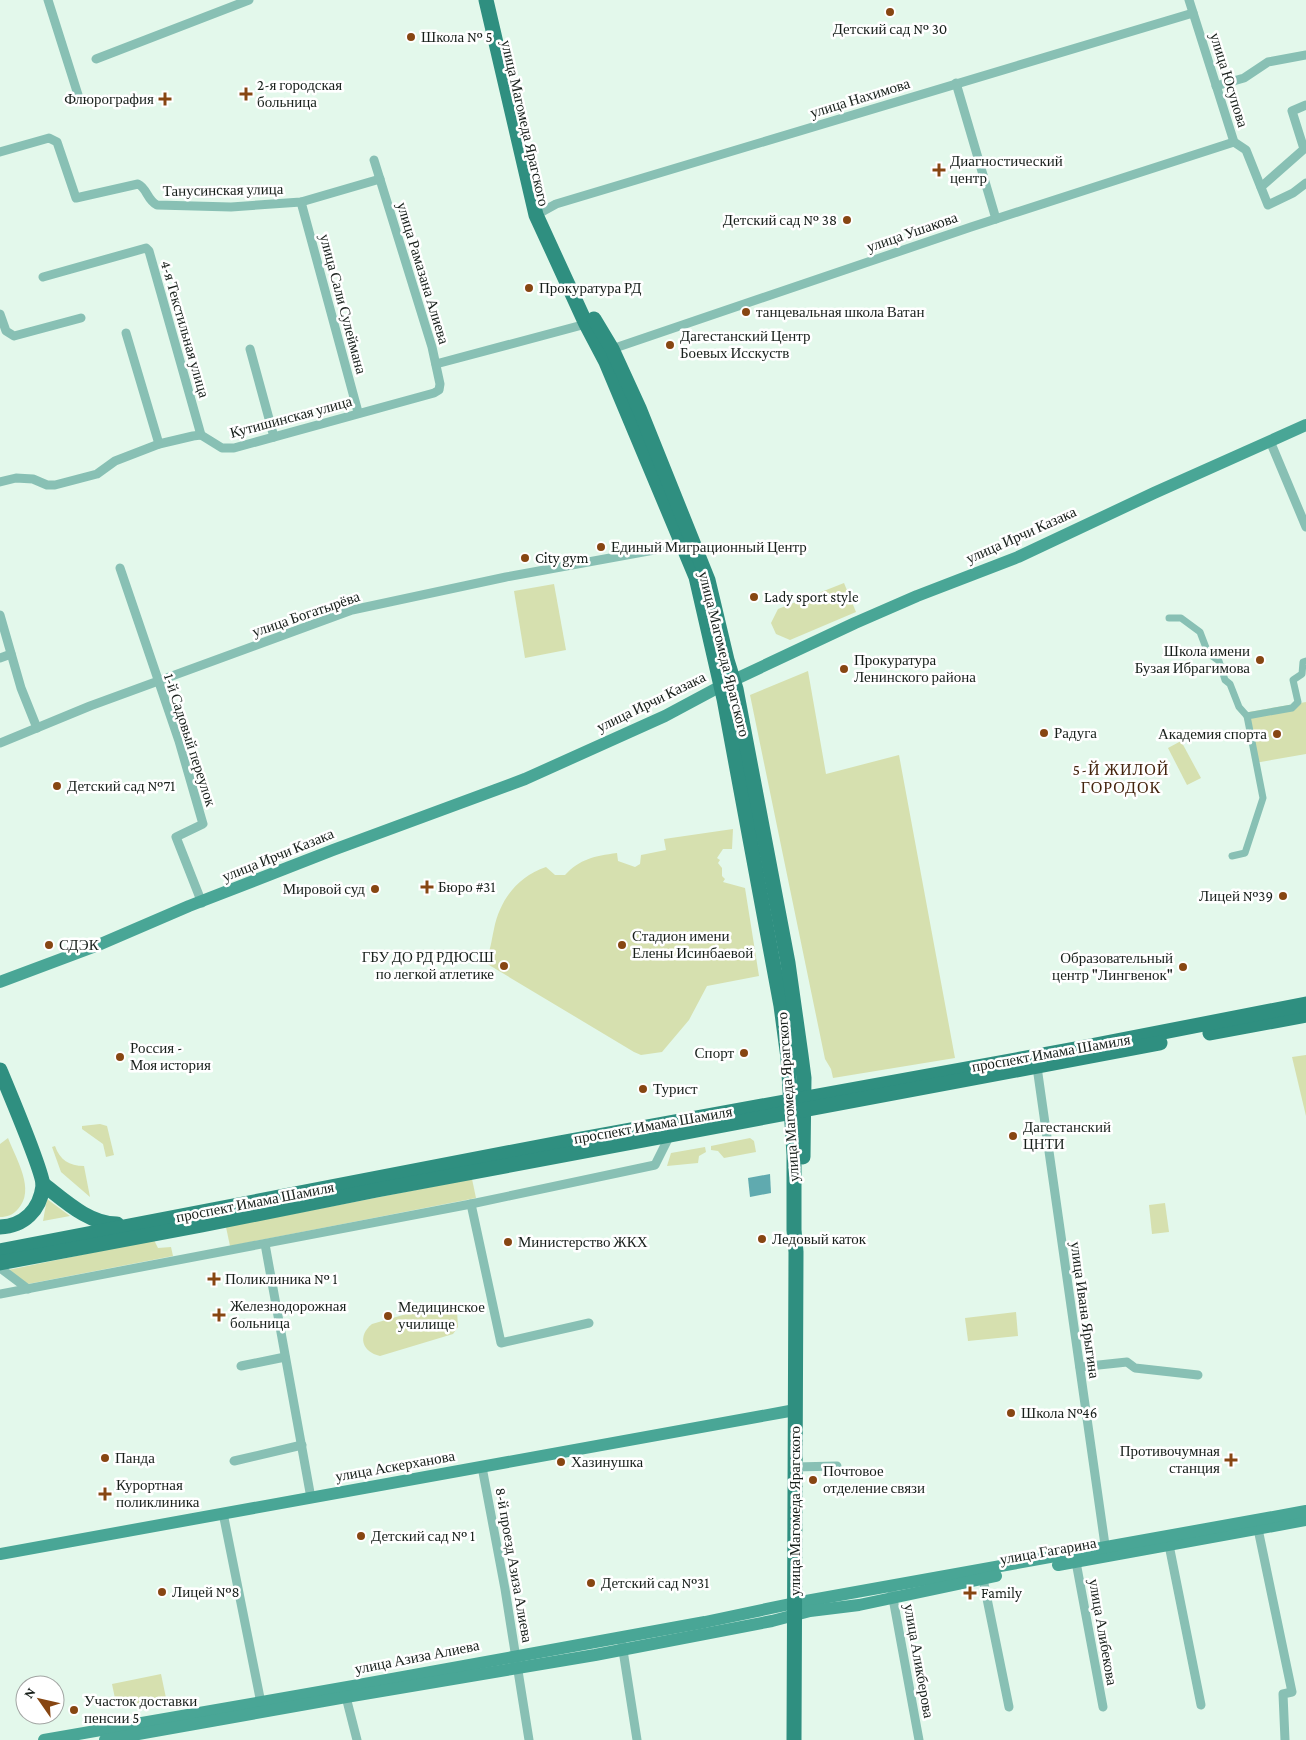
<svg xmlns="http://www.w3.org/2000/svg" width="1306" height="1740" font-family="'Crimson Pro',serif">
  <rect width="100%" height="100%" fill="#e3f8eb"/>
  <g fill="#d6e0af">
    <path d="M844 583 856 612 790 640 776 634 771 623 778 609Z"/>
    <path d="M554 584 566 650 525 658 514 591Z"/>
    <path d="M808 671 826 774 899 755 955 1058 833 1078 831 1069 825 1059 750 695Z"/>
    <path d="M1306 702V754L1255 763 1243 713Z"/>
    <path d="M1181 741 1201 778 1187 785 1168 748Z"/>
    <path d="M733 829 732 849H723L717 858 720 860 718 863 722 868V876L725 879 723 882 745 888 759 976 707 986 689 1020 662 1052 641 1055 634 1052 484 962C491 951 491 942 494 929 500 900 517 877 546 867L555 875H565C580 859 594 856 617 853L618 861 635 867 640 864 641 855 666 850 664 839Z"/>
    <path d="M1306 1055V1116L1292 1057Z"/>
    <path d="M100 1124 107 1126 114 1155 106 1157 103 1144 82 1129V1126Z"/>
    <path d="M8 1138C16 1159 36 1190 18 1209 13 1215 7 1217 0 1217V1144Z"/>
    <path d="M750 1138 754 1141 756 1152 724 1158 718 1151 711 1150V1146Z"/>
    <path d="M55 1146C60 1160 69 1166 84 1166L90 1197 61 1172 52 1147Z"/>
    <path d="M705 1147 706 1152 699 1156 698 1163 667 1166 671 1153Z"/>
    <path d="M472 1179 476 1198 230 1246 226 1227Z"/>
    <path d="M47 1199 70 1216 43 1221Z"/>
    <path d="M1165 1203 1169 1232 1152 1234 1149 1205Z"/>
    <path d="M154 1240 158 1248 171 1247 173 1256 28 1284 8 1270Z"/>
    <path d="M444 1303 451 1305 457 1311 458 1327 453 1334 380 1356C362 1352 357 1336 372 1324Z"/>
    <path d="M1016 1312 1018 1336 968 1341 965 1318Z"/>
    <path d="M161 1674 166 1698 117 1708 112 1684Z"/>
  </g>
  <path fill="#60aaaf" d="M770 1174 771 1193 750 1197 748 1178Z"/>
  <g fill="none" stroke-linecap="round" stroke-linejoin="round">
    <g stroke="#88c0b4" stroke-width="7">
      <path d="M1169 618H1181L1200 632 1208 653 1219 661 1225 680 1230 684 1239 707 1247 716"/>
      <path d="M1232 856 1245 853 1263 798 1247 716 1292 708 1298 702 1293 680 1302 674 1303 662 1306 661"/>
    </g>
    <g stroke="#88c0b4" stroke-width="9">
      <path d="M48 0 80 101"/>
      <path d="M1189 0 1234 142 1246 150 1268 205 1293 193 1306 183"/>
      <path d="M96 59 249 0"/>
      <path d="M956 83 996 219"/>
      <path d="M1216 86 1244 78 1268 62 1306 55"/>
      <path d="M0 152 49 138 57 142 76 198 138 184C147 188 147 200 157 205L231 207 301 202 380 179"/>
      <path d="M1261 187 1304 149 1292 111 1306 105"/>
      <path d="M301 202 358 412"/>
      <path d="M536 215 556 204 1193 13"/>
      <path d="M43 277 146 248 149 251 201 435"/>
      <path d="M0 314 6 331 14 336 81 318"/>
      <path d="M126 333 159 444"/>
      <path d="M250 349 274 437"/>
      <path d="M609 350 971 227 1234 142"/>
      <path d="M436 364 586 324 589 321"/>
      <path d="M1270 441 1306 527"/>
      <path d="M0 482 16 478 33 479 47 485H55L97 474 115 461 159 444 193 436 201 435 222 448H234L434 393 439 390 440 384 432 347 374 160"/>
      <path d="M120 568 179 741 203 824 176 837 202 903"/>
      <path d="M0 615 21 688 37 728"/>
      <path d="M0 658 11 654"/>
      <path d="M0 743 90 706 352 610 506 577 687 544"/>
      <path d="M1037 1067 1106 1552"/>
      <path d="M471 1204 501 1343 589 1323"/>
      <path d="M265 1244 311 1498"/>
      <path d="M0 1268 28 1289"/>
      <path d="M0 1294 471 1204 655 1165 670 1135"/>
      <path d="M241 1366 285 1357"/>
      <path d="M1080 1367 1127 1362 1135 1368 1198 1375"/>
      <path d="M234 1461 302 1445"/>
      <path d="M482 1467 505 1589 529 1740"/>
      <path d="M795 1467 837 1466"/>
      <path d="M223 1513 262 1708"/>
      <path d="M1258 1529 1292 1692 1283 1694 1285 1740"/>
      <path d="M1169 1545 1201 1705"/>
      <path d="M1076 1562 1103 1707"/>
      <path d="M983 1579 1009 1707"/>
      <path d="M892 1593 919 1740"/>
      <path d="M622 1644 637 1740"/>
      <path d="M346 1697 357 1740"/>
    </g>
    <g stroke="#49a696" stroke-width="12">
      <path d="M0 982 96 946 189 906 333 850 525 779 665 716 721 686 855 623 917 596 1018 557 1154 493 1306 425"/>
      <path d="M0 1554 795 1410"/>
      <path d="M1058 1565 1306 1520"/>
      <path d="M44 1740 359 1685 705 1622 795 1603 1306 1511"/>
      <path d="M105 1740 346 1697 595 1655 772 1621 810 1611 859 1605 996 1576"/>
    </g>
    <g stroke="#2f8f80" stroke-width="15">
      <path d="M486 0 536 215 586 324 606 362 696 577 724 699 781 1006 788 1058 794 1155V1230L796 1252 794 1740"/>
      <path d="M594 319 612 349 639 408 708 580 727 660 736 689 788 963 801 1055 804 1078 803 1157"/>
      <path d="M1210 1033 1306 1015"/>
      <path d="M0 1070C7 1087 44 1174 43 1186 40 1210 24 1226 0 1227"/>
      <path d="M43 1184C65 1201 89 1224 117 1224"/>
      <path d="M0 1251 559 1143 1076 1049 1306 1004"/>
      <path d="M0 1263 202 1225 377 1190 1160 1043"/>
    </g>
  </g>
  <g fill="#874612" stroke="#fff" stroke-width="2">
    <circle cx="890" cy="12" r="5"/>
    <circle cx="411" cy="37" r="5"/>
    <path d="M243.5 86.5h5v5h5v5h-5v5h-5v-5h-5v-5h5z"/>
    <path d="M162.5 91.5h5v5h5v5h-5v5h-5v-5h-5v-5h5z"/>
    <path d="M936.5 162.5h5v5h5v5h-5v5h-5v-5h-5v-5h5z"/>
    <circle cx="847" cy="220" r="5"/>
    <circle cx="529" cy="288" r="5"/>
    <circle cx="746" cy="312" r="5"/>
    <circle cx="670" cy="345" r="5"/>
    <circle cx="601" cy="547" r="5"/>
    <circle cx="525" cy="558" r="5"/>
    <circle cx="754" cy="597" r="5"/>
    <circle cx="1260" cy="660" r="5"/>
    <circle cx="844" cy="669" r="5"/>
    <circle cx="1044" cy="733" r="5"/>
    <circle cx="1277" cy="734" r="5"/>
    <circle cx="57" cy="786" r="5"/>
    <path d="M424.5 879.5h5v5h5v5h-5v5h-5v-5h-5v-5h5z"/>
    <circle cx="375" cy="889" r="5"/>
    <circle cx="1283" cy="896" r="5"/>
    <circle cx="49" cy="945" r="5"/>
    <circle cx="622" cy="945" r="5"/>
    <circle cx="504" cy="966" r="5"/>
    <circle cx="1183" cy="967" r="5"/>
    <circle cx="744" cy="1053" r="5"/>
    <circle cx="120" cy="1057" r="5"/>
    <circle cx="643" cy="1089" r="5"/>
    <circle cx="1013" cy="1136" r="5"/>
    <circle cx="762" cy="1239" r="5"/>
    <circle cx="508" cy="1242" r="5"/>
    <path d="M211.5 1271.5h5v5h5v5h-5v5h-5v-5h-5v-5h5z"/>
    <path d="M216.5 1307.5h5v5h5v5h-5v5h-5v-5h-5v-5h5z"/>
    <circle cx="388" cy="1316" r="5"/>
    <circle cx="1011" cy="1413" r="5"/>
    <circle cx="105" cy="1458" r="5"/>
    <path d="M1228.5 1452.5h5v5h5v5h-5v5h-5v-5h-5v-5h5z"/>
    <circle cx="561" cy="1462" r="5"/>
    <circle cx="813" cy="1480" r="5"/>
    <path d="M102.5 1486.5h5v5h5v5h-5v5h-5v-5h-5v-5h5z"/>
    <circle cx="361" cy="1536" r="5"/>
    <circle cx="591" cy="1583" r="5"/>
    <circle cx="162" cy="1592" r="5"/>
    <path d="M967.5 1585.5h5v5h5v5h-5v5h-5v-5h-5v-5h5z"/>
    <circle cx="74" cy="1710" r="5"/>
  </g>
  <g text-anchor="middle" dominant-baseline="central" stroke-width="5" stroke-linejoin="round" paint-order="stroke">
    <g font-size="15" fill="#171f1a" stroke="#fff" text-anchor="start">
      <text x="890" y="29" text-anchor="middle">Детский сад № 30</text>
      <text x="421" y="37">Школа № 5</text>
      <text x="257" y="85">2-я городская<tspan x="257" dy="17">больница</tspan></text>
      <text x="154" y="99" text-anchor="end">Флюрография</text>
      <text x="950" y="161">Диагностический<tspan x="950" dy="17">центр</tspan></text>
      <text x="837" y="220" text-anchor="end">Детский сад № 38</text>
      <text x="539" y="288">Прокуратура РД</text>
      <text x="756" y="312">танцевальная школа Ватан</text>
      <text x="680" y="336">Дагестанский Центр<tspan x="680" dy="17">Боевых Исскуств</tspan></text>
      <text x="611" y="547">Единый Миграционный Центр</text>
      <text x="535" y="558">City gym</text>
      <text x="764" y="597">Lady sport style</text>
      <text x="1250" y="651" text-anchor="end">Школа имени<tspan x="1250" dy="17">Бузая Ибрагимова</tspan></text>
      <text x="854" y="660">Прокуратура<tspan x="854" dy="17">Ленинского района</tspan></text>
      <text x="1054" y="733">Радуга</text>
      <text x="1267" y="734" text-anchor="end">Академия спорта</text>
      <text x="67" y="786">Детский сад №71</text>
      <text x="438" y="887">Бюро #31</text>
      <text x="365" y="889" text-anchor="end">Мировой суд</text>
      <text x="1273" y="896" text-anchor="end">Лицей №39</text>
      <text x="632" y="936">Стадион имени<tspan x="632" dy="17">Елены Исинбаевой</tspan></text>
      <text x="59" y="945">СДЭК</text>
      <text x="494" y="957" text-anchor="end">ГБУ ДО РД РДЮСШ<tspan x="494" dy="17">по легкой атлетике</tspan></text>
      <text x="1173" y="958" text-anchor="end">Образовательный<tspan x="1173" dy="17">центр "Лингвенок"</tspan></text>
      <text x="130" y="1048">Россия -<tspan x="130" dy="17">Моя история</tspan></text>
      <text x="734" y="1053" text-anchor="end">Спорт</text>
      <text x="653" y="1089">Турист</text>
      <text x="1023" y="1127">Дагестанский<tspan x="1023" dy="17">ЦНТИ</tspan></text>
      <text x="772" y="1239">Ледовый каток</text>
      <text x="518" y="1242">Министерство ЖКХ</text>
      <text x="225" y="1279">Поликлиника № 1</text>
      <text x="230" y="1306">Железнодорожная<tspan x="230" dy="17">больница</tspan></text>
      <text x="398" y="1307">Медицинское<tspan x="398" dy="17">училище</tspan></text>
      <text x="1021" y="1413">Школа №46</text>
      <text x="1220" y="1451" text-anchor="end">Противочумная<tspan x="1220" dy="17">станция</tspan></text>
      <text x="115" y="1458">Панда</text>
      <text x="571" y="1462">Хазинушка</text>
      <text x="823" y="1471">Почтовое<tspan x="823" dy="17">отделение связи</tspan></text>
      <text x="116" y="1485">Курортная<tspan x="116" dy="17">поликлиника</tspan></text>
      <text x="371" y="1536">Детский сад № 1</text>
      <text x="601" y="1583">Детский сад №31</text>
      <text x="172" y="1592">Лицей №8</text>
      <text x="981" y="1593">Family</text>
      <text x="84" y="1701">Участок доставки<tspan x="84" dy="17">пенсии 5</tspan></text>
    </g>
    <g font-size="15" fill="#171f1a" stroke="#fff">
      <text transform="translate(1229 80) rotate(73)">улица Юсупова</text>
      <text transform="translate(860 98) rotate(-17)">улица Нахимова</text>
      <text transform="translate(525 123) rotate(77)">улица Магомеда Ярагского</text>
      <text transform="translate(223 190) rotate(-1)">Танусинская улица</text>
      <text transform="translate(912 232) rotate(-19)">улица Ушакова</text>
      <text transform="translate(423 273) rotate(73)">улица Рамазана Алиева</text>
      <text transform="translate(343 304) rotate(75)">улица Сали Сулеймана</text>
      <text transform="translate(185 329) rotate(74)">4-я Текстильная улица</text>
      <text transform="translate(291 417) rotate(-15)">Кутишинская улица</text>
      <text transform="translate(1021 535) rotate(-24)">улица Ирчи Казака</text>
      <text transform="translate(306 614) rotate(-19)">улица Богатырёва</text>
      <text transform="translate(724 654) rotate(76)">улица Магомеда Ярагского</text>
      <text transform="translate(651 702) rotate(-26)">улица Ирчи Казака</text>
      <text transform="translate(190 740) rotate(72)">1-й Садовый переулок</text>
      <text transform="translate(278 855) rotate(-22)">улица Ирчи Казака</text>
      <text transform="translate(1051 1053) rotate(-10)">проспект Имама Шамиля</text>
      <text transform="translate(788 1097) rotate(-94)">улица Магомеда Ярагского</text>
      <text transform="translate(653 1125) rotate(-10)">проспект Имама Шамиля</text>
      <text transform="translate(255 1202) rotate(-11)">проспект Имама Шамиля</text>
      <text transform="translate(1085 1310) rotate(82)">улица Ивана Ярыгина</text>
      <text transform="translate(395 1466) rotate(-10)">улица Аскерханова</text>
      <text transform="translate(795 1511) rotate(-90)">улица Магомеда Ярагского</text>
      <text transform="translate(1048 1551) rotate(-10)">улица Гагарина</text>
      <text transform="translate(514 1565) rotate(80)">8-й проезд Азиза Алиева</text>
      <text transform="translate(1103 1632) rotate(80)">улица Алибекова</text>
      <text transform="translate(417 1657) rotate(-11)">улица Азиза Алиева</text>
      <text transform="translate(919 1661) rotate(80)">улица Аликберова</text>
    </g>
    <g font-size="16" letter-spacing="1" fill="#43230c" stroke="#fff">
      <text x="1121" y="769">5-Й ЖИЛОЙ<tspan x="1121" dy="18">ГОРОДОК</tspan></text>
    </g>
  </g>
  <g transform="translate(40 1700) rotate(304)"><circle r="24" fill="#ffffff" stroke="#a2a5a3"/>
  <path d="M0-4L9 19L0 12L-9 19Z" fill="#874612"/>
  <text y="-8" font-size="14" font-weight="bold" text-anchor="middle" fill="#171f1a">N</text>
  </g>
</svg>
